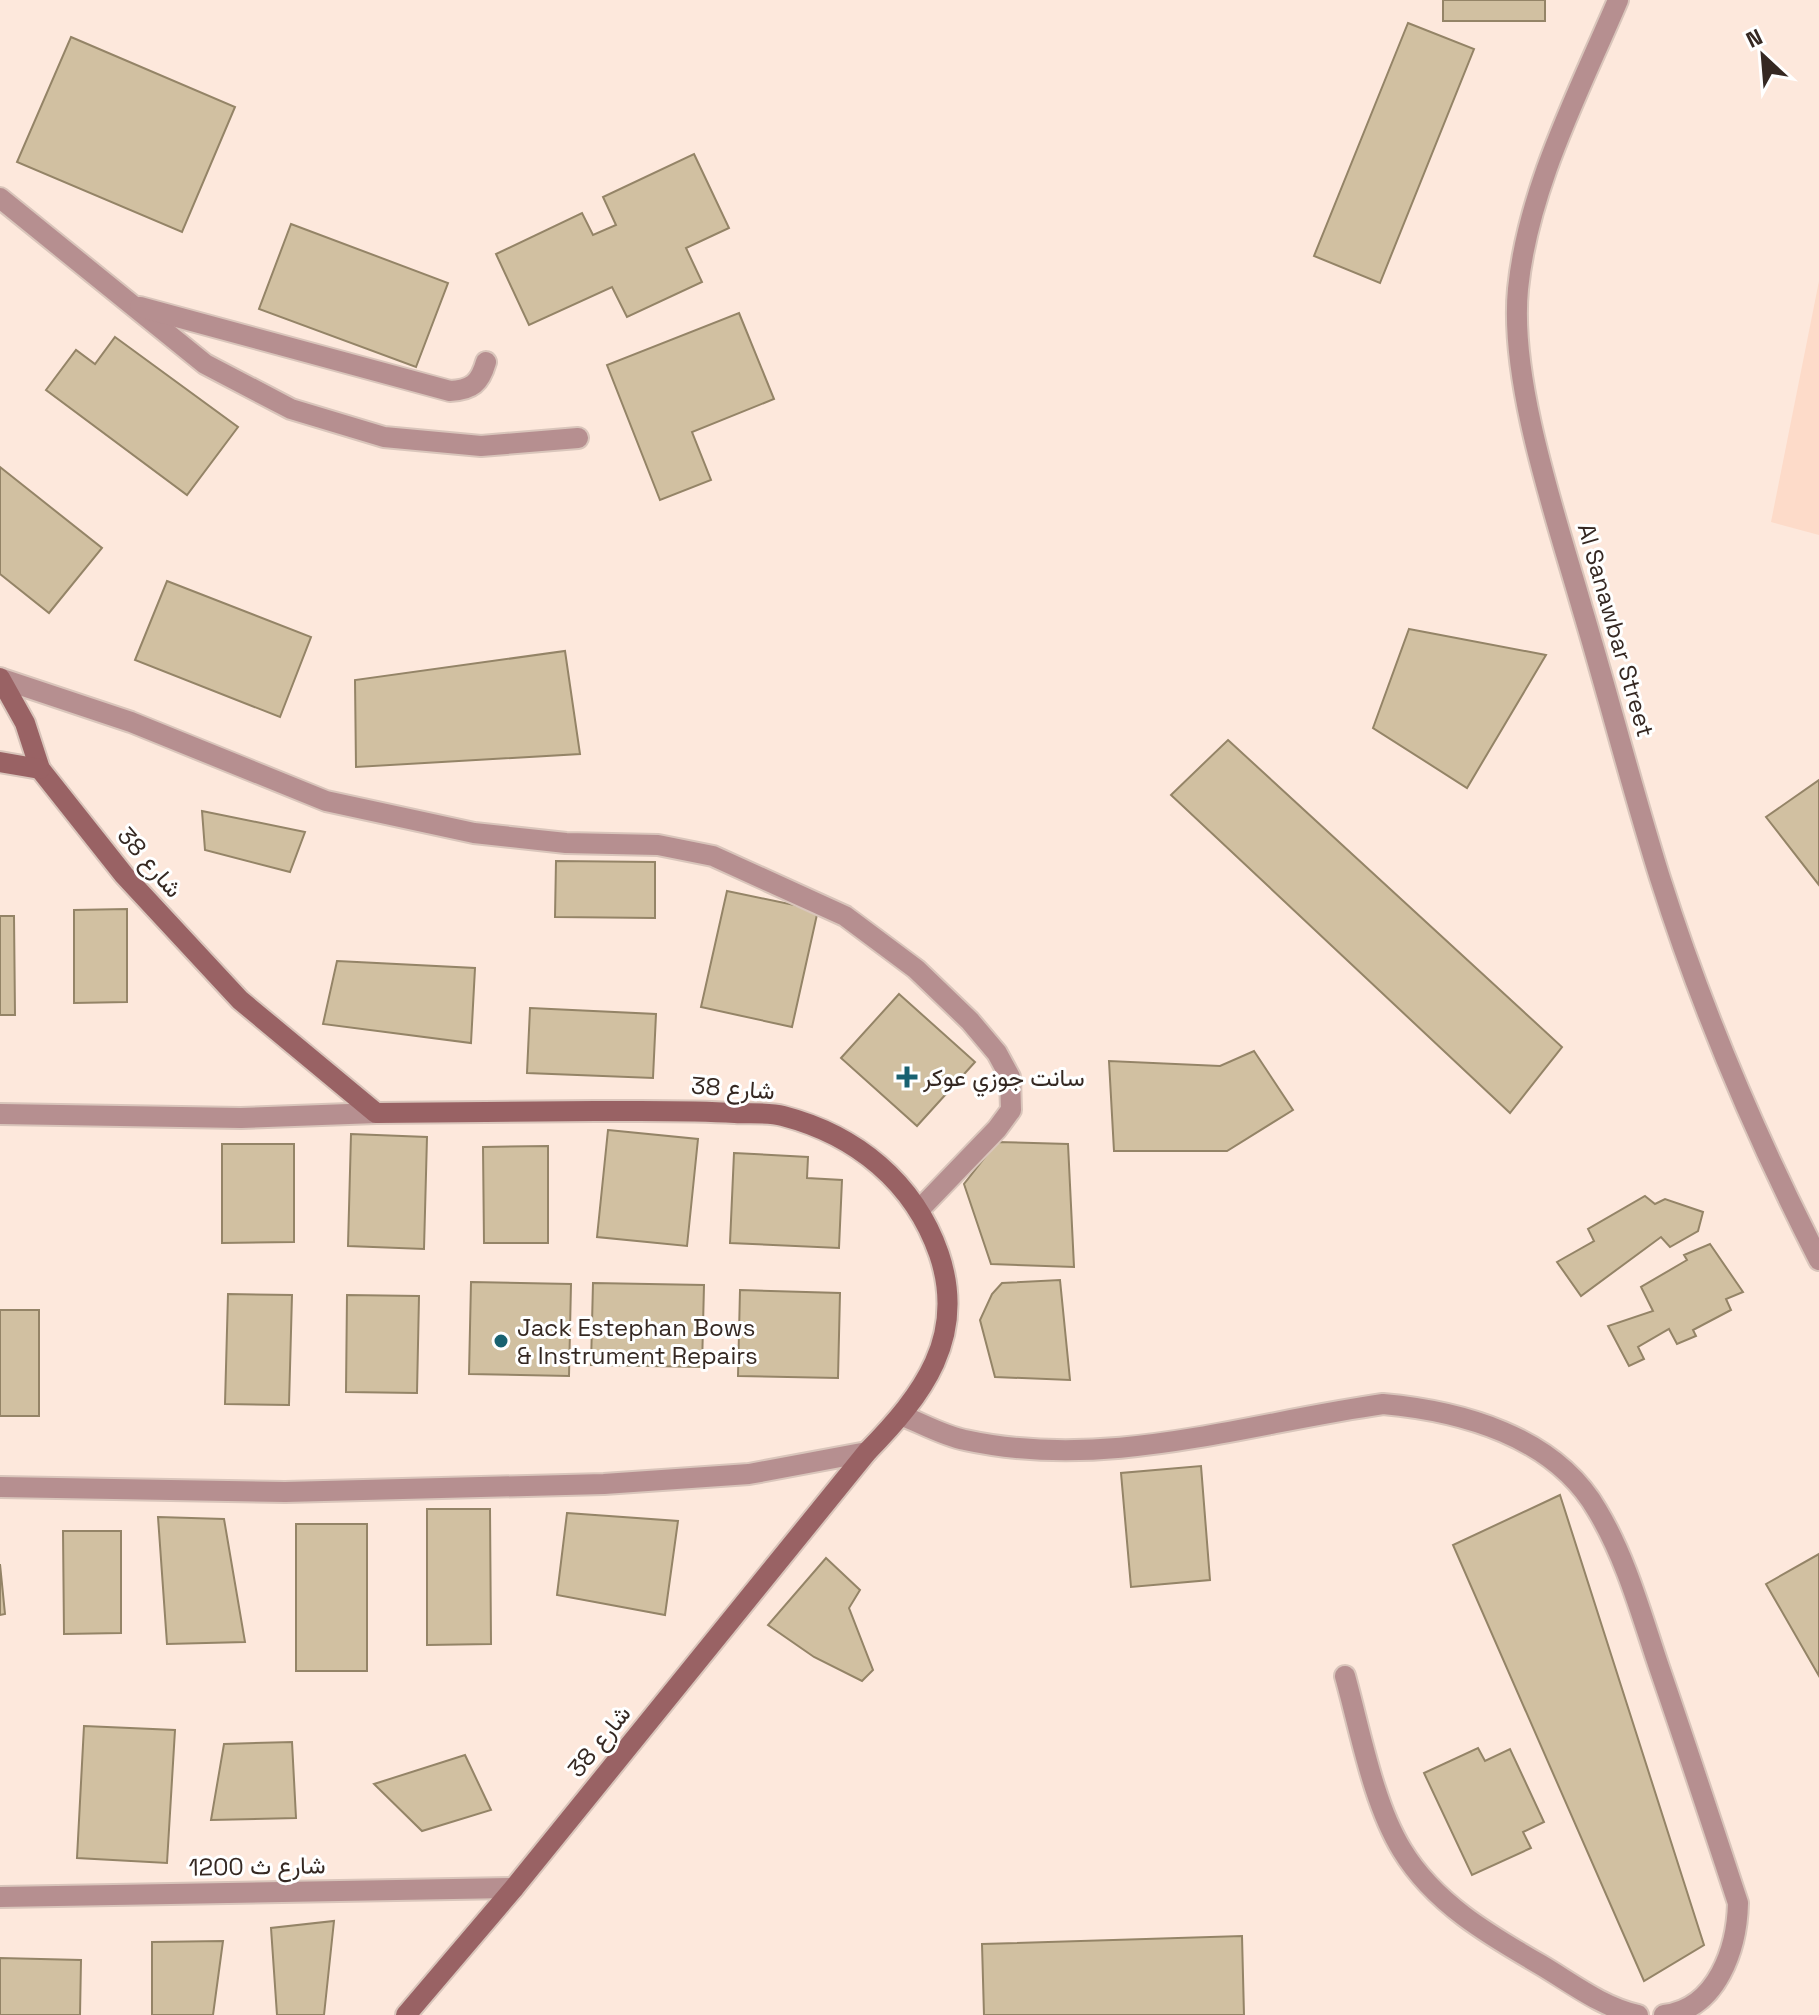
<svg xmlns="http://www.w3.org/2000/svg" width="1819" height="2015" font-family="'Space Grotesk',Vazirmatn,sans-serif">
  <rect width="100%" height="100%" fill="#fde8dc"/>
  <path fill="#fddbc9" d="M1819 281V535L1771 522Z"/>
  <g fill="#d1c0a1" stroke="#948467" stroke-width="2">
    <rect x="1443" y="0" width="102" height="21"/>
    <path d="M1408 23 1474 49 1380 283 1314 256Z"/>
    <path d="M71 37 235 107 182 232 17 162Z"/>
    <path d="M694 154 729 228 686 248 702 282 627 317 612 287 529 325 496 254 582 213 593 235 616 225 603 197Z"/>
    <path d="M291 224 448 283 416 367 259 309Z"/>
    <path d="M739 313 774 399 692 432 711 480 660 500 607 365Z"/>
    <path d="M115 337 238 427 187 495 46 390 76 350 95 364Z"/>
    <path d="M0 467 102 548 49 613 0 574Z"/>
    <path d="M167 581 311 637 280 717 135 660Z"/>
    <path d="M1409 629 1546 655 1467 788 1373 728Z"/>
    <path d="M565 651 580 754 356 767 355 680Z"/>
    <path d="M1228 740 1562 1047 1510 1113 1171 795Z"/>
    <path d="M1819 780V885L1766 817Z"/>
    <path d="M202 811 305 832 290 872 205 850Z"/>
    <path d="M556 861 655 862V918L555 917Z"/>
    <path d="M727 891 818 910 792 1027 701 1007Z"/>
    <path d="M127 909V1002L74 1003V910Z"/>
    <path d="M0 916H14L15 1015H0Z"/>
    <path d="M337 961 475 968 471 1043 323 1024Z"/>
    <path d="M899 994 975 1062 917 1126 841 1058Z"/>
    <path d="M530 1008 656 1014 653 1078 527 1073Z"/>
    <path d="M1254 1051 1293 1110 1227 1151H1114L1109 1061 1220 1066Z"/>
    <path d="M608 1130 698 1139 687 1246 597 1237Z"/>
    <path d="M351 1134 427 1137 424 1249 348 1246Z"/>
    <path d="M997 1142 1068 1144 1074 1267 991 1264 964 1184Z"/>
    <path d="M222 1144H294V1242L222 1243Z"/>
    <path d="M548 1146V1243H484L483 1147Z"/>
    <path d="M734 1153 808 1157 807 1178 842 1180 839 1248 730 1243Z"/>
    <path d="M1645 1196 1655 1204 1665 1199 1703 1212 1698 1231 1670 1247 1661 1237 1581 1296 1557 1262 1594 1241 1588 1229Z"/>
    <path d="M1710 1244 1743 1292 1726 1299 1731 1310 1693 1330 1696 1336 1677 1344 1669 1329 1638 1347 1644 1359 1629 1366 1608 1326 1653 1311 1641 1287 1687 1260 1684 1255Z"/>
    <path d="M1060 1280 1070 1380 995 1377 980 1320 992 1294 1002 1283Z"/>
    <path d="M471 1282 571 1284 569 1376 469 1374Z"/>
    <path d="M593 1283 704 1285 702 1367 591 1365Z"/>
    <path d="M740 1290 840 1293 838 1378 738 1376Z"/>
    <path d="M228 1294 292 1295 289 1405 225 1404Z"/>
    <path d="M347 1295 419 1296 417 1393 346 1392Z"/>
    <rect x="0" y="1310" width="39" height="106"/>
    <path d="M1201 1466 1210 1580 1131 1587 1121 1473Z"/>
    <path d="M1560 1495 1704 1945 1644 1981 1453 1545Z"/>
    <path d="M427 1509H490L491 1644 427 1645Z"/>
    <path d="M567 1513 678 1521 665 1615 557 1595Z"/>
    <path d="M158 1517 224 1519 245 1642 167 1644Z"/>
    <rect x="296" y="1524" width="71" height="147"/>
    <path d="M63 1531H121V1633L64 1634Z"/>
    <path d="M1819 1554V1676L1766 1584Z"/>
    <path d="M826 1558 860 1590 849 1608 873 1670 862 1681 814 1657 768 1625Z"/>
    <path d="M0 1564 5 1614 0 1615Z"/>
    <path d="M84 1726 175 1730 167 1863 77 1858Z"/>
    <path d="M292 1742 296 1818 211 1820 224 1744Z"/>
    <path d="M1478 1748 1485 1761 1510 1749 1544 1822 1523 1832 1531 1848 1472 1875 1424 1773Z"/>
    <path d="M465 1755 491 1810 422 1831 374 1784Z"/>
    <path d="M334 1921 324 2015H277L271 1928Z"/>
    <path d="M1242 1936 1244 2015H984L982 1944Z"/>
    <path d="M223 1941 213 2015H152V1942Z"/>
    <path d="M0 1958 81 1960 80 2015H0Z"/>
  </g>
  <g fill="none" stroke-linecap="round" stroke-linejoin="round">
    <g stroke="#d9c5bb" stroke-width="24">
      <g id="street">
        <path d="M1618 0C1579 92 1528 188 1518 289 1509 382 1556 517 1582 608 1609 698 1632 789 1660 878 1702 1010 1756 1137 1819 1260"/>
        <path d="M0 198 205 364 291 409 384 437 481 446 578 438"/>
        <path d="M140 307 450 391C472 390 480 383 486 362"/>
        <path d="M2 679 131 722 326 801 474 833 566 843 658 845 713 856 845 916 916 969 970 1021 997 1053 1010 1077 1011 1110 997 1129 919 1210"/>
        <path d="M0 1114 241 1118 376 1113"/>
        <path d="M903 1416C923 1424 944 1436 965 1440 1107 1471 1243 1424 1383 1404 1461 1411 1554 1436 1597 1510 1626 1558 1641 1614 1659 1667 1686 1745 1712 1824 1738 1903 1737 1947 1718 2009 1664 2015"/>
        <path d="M0 1487 285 1492 604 1484 749 1474 867 1452"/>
        <path d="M1345 1676C1360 1730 1373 1803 1402 1850 1434 1903 1489 1935 1541 1965 1573 1984 1602 2007 1638 2015"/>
        <path d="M0 1897 514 1888"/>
      </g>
    </g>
    <g stroke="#d9c5bb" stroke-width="24">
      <g id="secondary">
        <path d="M0 678 25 723 40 769 124 875 240 1000 376 1113C449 1112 522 1112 595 1111 642 1111 688 1110 735 1113 750 1114 768 1112 783 1116 856 1135 914 1182 939 1254 967 1337 923 1395 867 1452L514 1888 406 2015"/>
        <path d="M0 762 40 769"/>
      </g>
    </g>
    <use href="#street" stroke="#b68f90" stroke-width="20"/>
    <use href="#secondary" stroke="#996264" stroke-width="20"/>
  </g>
  <g fill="#186170" stroke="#fff" stroke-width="3">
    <path d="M903 1065h8v8h8v8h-8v8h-8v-8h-8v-8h8z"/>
    <circle cx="501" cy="1341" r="8"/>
  </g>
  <g text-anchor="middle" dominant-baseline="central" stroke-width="6" stroke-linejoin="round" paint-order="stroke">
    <g font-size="24" fill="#352822" stroke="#fff">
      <text transform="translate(1616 630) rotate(74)">Al Sanawbar Street</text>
      <text transform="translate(150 862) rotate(49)">شارع 38</text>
      <text transform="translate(733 1088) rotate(4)">شارع 38</text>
      <text transform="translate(599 1741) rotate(-51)">شارع 38</text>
      <text transform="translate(257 1866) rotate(-1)">شارع ث 1200</text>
    </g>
    <g font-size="24" fill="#352822" stroke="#fff" text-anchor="start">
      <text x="923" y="1077">سانت جوزي عوكر</text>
      <text x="517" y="1327">Jack Estephan Bows<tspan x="517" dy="28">&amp; Instrument Repairs</tspan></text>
    </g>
  </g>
  <g transform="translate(1763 56) rotate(334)" stroke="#ffffff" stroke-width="6" paint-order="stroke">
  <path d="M0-6L14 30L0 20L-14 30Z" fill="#352822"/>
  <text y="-12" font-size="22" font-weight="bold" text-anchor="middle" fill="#352822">N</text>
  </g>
</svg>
